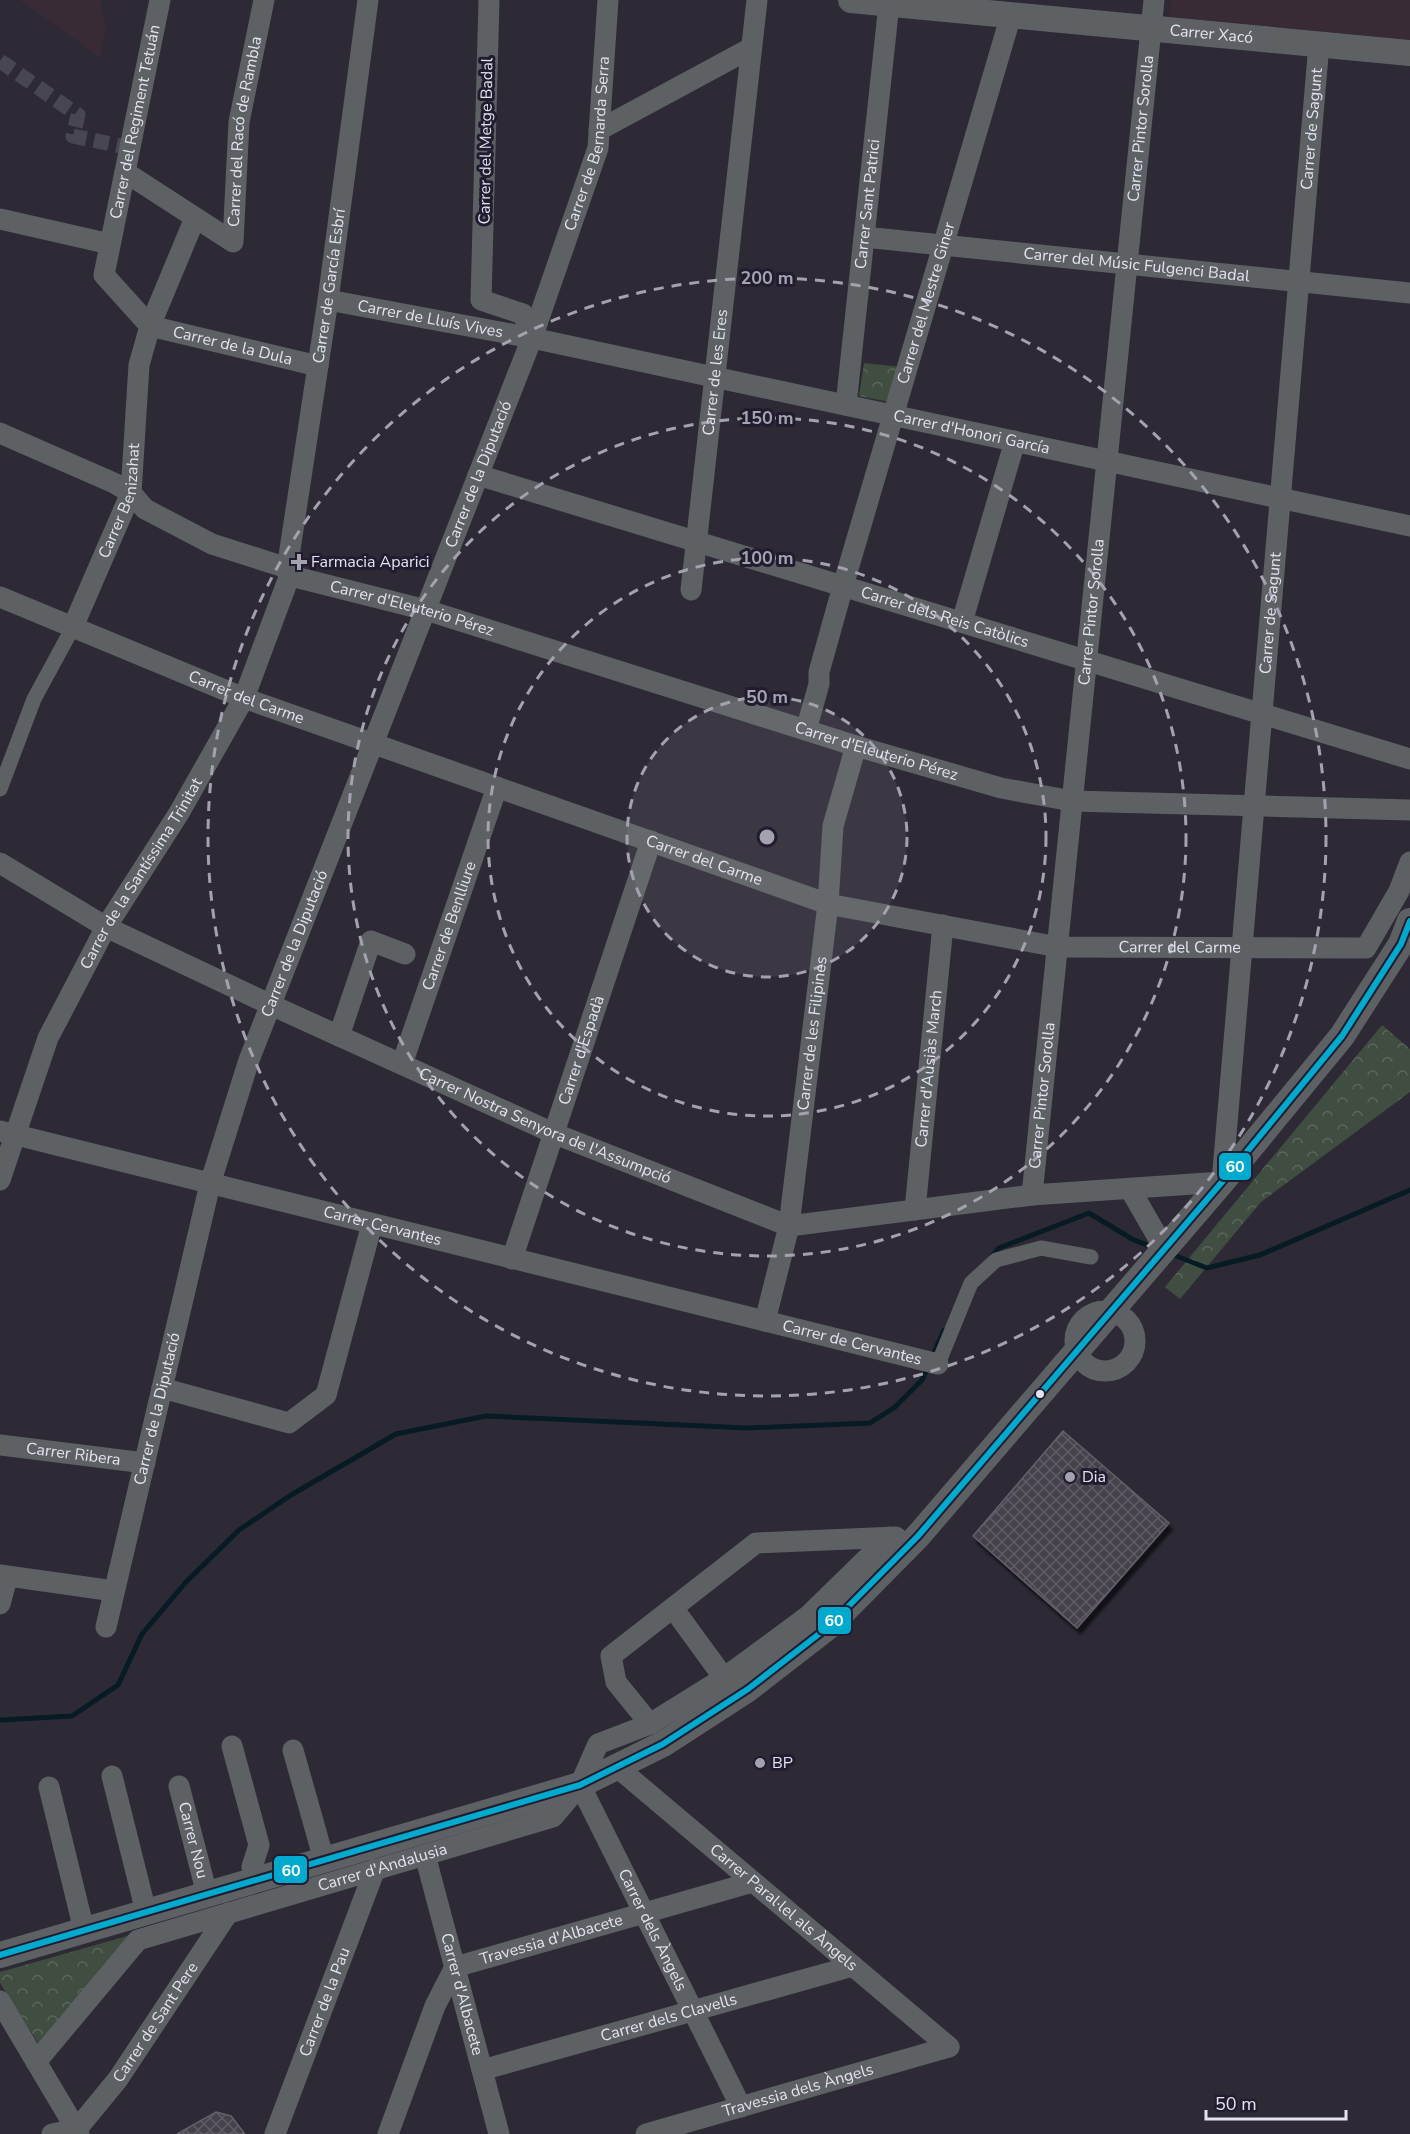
<svg xmlns="http://www.w3.org/2000/svg" width="1410" height="2134" font-family="'Nunito Sans',sans-serif">
  <defs>
    <pattern id="park-crowns" width="20" height="18" patternUnits="userSpaceOnUse" patternTransform="scale(1.5)"><rect width="20" height="18" fill="#3f4e41"/><path d="M2 6a3 3 0 1 1 6 0M12 15a3 3 0 1 1 6 0" fill="none" stroke="#5b675d"/></pattern>
    <pattern id="building-cross-hatch" width="8" height="8" patternUnits="userSpaceOnUse" patternTransform="scale(1.5)"><rect width="8" height="8" fill="#45424c"/><path d="M0 0l8 8M0 8l8-8" fill="none" stroke="#605d66"/></pattern>
    <filter id="shadow"><feDropShadow dx="3.5" dy="6" stdDeviation="1.5" flood-color="#0009"/></filter>
  </defs>
  <rect width="100%" height="100%" fill="#2d2a36"/>
  <g fill="#392b36">
    <path d="M20 0H100L106 30 100 57Z"/>
    <path d="M1171 0H1410V40L1169 17Z"/>
  </g>
  <g fill="url(#park-crowns)">
    <path d="M864 363 901 367 890 402 859 396Z"/>
    <path d="M1382 1025 1410 1049V1092L1261 1202 1180 1299 1165 1287Z"/>
    <path d="M131 1935 40 2046 0 1983V1972Z"/>
  </g>
  <g fill="none" stroke-linecap="round" stroke-linejoin="round">
    <g stroke="#061b24" stroke-width="5">
      <path d="M1171 1254 1207 1268 1260 1255 1410 1190"/>
      <path d="M991 1257 999 1248 1089 1213 1132 1239 1157 1249"/>
      <path d="M932 1357 944 1330"/>
      <path d="M0 1720 72 1716 118 1685 142 1634 186 1582 239 1530 291 1495 396 1434 486 1416 747 1428 870 1423 895 1407 922 1380 929 1365"/>
    </g>
  </g>
  <g fill="url(#building-cross-hatch)" stroke="#63606a" stroke-width="1.5" filter="url(#shadow)">
    <path d="M1063 1431 1169 1523 1077 1628 973 1536Z"/>
    <path d="M216 2112 231 2116 245 2134H177Z"/>
  </g>
  <g fill="none" stroke-linecap="round" stroke-linejoin="round">
    <path stroke="#484652" stroke-width="15" stroke-dasharray="15 8" stroke-linecap="butt" d="M0 61 78 115 73 136 130 148"/>
    <g stroke="#5e6164" stroke-width="15">
      <path d="M0 789 34 699 72 629"/>
      <path d="M938 1364 971 1283 996 1260 1041 1248 1091 1257"/>
    </g>
    <g stroke="#5e6164" stroke-width="21">
      <path d="M489 0 481 300 523 314 532 338"/>
      <path d="M599 130 751 48"/>
      <path id="s1" d="M125 172 233 242 239 122 264 0"/>
      <path id="s2" d="M195 218 150 326 318 366"/>
      <path d="M0 219 110 244"/>
      <path id="s3" d="M864 237 1410 293"/>
      <path id="s4" d="M328 300 532 338 1410 526"/>
      <path id="s5" d="M846 405 889 4"/>
      <path id="s6" d="M0 433 114 483 131 493 145 509 212 544 281 566 299 578 426 610 856 746 1001 788 1072 801 1410 810"/>
      <path id="s7" d="M478 475 1410 759"/>
      <path id="s8" d="M287 569 328 300 368 0"/>
      <path id="s9" d="M691 590 757 0"/>
      <path id="s10" d="M0 597 244 698 828 904 1058 947 1366 948 1399 891 1410 862"/>
      <path d="M962 622 1015 441"/>
      <path id="s11" d="M72 629 131 493 139 365 150 326 104 275 160 0"/>
      <path id="s12" d="M806 730 819 684V672L843 586 1011 15"/>
      <path id="s13" d="M0 863 106 927 271 1005 553 1133 789 1226 1032 1195 1222 1182 1319 44"/>
      <path d="M339 1036 371 941 405 954"/>
      <path id="s14" d="M402 1064 497 787"/>
      <path id="s15" d="M0 1131 938 1364"/>
      <path id="s16" d="M0 1180 48 1038 106 927 179 813 244 698 291 572"/>
      <path d="M1130 1189 1164 1248"/>
      <path id="s17" d="M1032 1195 1154 0"/>
      <path id="s18" d="M915 1210 943 925"/>
      <path id="s19" d="M512 1259 651 841"/>
      <circle cx="1105" cy="1341" r="30"/>
      <path id="s20" d="M765 1321 789 1226 828 904 833 826 856 746"/>
      <path d="M162 1388 289 1423 326 1395 372 1224"/>
      <path id="s21" d="M0 1445 145 1463"/>
      <path d="M0 1575 114 1591"/>
      <path d="M0 1604 7 1578"/>
      <path d="M673 1608 724 1678"/>
      <path id="s22" d="M106 1627 210 1184 249 1060 532 338 598 148 608 0"/>
      <path d="M650 1724 616 1682 611 1656 756 1543 896 1537"/>
      <path d="M232 1746 259 1845 252 1867 255 1880"/>
      <path d="M293 1750 324 1860"/>
      <path id="s23" d="M617 1767 949 2047"/>
      <path d="M112 1776 146 1912"/>
      <path id="s24" d="M580 1785 741 2107"/>
      <path id="s25" d="M179 1786 207 1894"/>
      <path d="M49 1787 84 1930"/>
      <path id="s26" d="M425 1855 499 2134"/>
      <path id="s27" d="M455 1967 753 1882"/>
      <path d="M0 2001 79 2134"/>
      <path id="s28" d="M36 2062 138 1940 553 1817 580 1785 598 1744 650 1724 724 1678 808 1616 889 1537"/>
      <path id="s29" d="M482 2070 853 1966"/>
      <path id="s30" d="M52 2134 77 2129 118 2079 228 1913"/>
      <path id="s31" d="M275 2134 375 1869"/>
      <path d="M388 2134 435 2006 455 1967"/>
      <path id="s32" d="M646 2134 949 2047"/>
    </g>
    <g stroke="#5e6164" stroke-width="26">
      <path id="s33" d="M851 0 1410 53"/>
      <path d="M0 1955 580 1785 663 1744 748 1689 828 1627 918 1536 1222 1182 1342 1036 1401 944 1410 921"/>
    </g>
    <g stroke="#211c30" stroke-width="10">
      <path id="bus-1" d="M0 1955 580 1785 663 1744 748 1689 828 1627 918 1536 1222 1182 1342 1036 1401 944 1410 921"/>
    </g>
    <use href="#bus-1" stroke="#00a9ce" stroke-width="6"/>
  </g>
  <circle cx="767" cy="837" r="140" fill="#a4a2af" fill-opacity=".12"/>
  <g fill="none" stroke="#a4a2af" stroke-width="3" stroke-dasharray="10 8">
    <circle cx="767" cy="837" r="140"/>
    <circle cx="767" cy="837" r="279"/>
    <circle cx="767" cy="837" r="419"/>
    <circle cx="767" cy="837" r="559"/>
  </g>
  <g fill="#a4a2af" stroke="#211c30" stroke-width="2">
    <path d="M296 553h6v6h6v6h-6v6h-6v-6h-6v-6h6z"/>
    <circle cx="1070" cy="1477" r="6"/>
    <circle cx="760" cy="1763" r="6"/>
  </g>
  <circle fill="#e4e2f0" stroke="#211c30" stroke-width="2" cx="1040" cy="1394" r="5"/>
  <g text-anchor="middle" dominant-baseline="central" stroke-width="6" stroke-linejoin="round" paint-order="stroke">
    <g font-size="16" fill="#e4e2f0" stroke="#211c30">
      <text stroke="none"><textPath href="#s33" startOffset="362">Carrer Xacó</textPath></text>
      <text stroke="none"><textPath href="#s11" startOffset="542">Carrer del Regiment Tetuán</textPath></text>
      <text stroke="none"><textPath href="#s17" startOffset="1072">Carrer Pintor Sorolla</textPath></text>
      <text stroke="none"><textPath href="#s13" startOffset="2362">Carrer de Sagunt</textPath></text>
      <text stroke="none"><textPath href="#s1" startOffset="240">Carrer del Racó de Rambla</textPath></text>
      <text transform="translate(486 141) rotate(-89)">Carrer del Metge Badal</text>
      <text stroke="none"><textPath href="#s22" startOffset="1564">Carrer de Bernarda Serra</textPath></text>
      <text stroke="none"><textPath href="#s5" startOffset="202">Carrer Sant Patrici</textPath></text>
      <text stroke="none"><textPath href="#s3" startOffset="274">Carrer del Músic Fulgenci Badal</textPath></text>
      <text stroke="none"><textPath href="#s8" startOffset="286">Carrer de García Esbrí</textPath></text>
      <text stroke="none"><textPath href="#s12" startOffset="444">Carrer del Mestre Giner</textPath></text>
      <text stroke="none"><textPath href="#s4" startOffset="104">Carrer de Lluís Vives</textPath></text>
      <text stroke="none"><textPath href="#s2" startOffset="202">Carrer de la Dula</textPath></text>
      <text stroke="none"><textPath href="#s9" startOffset="219">Carrer de les Eres</textPath></text>
      <text stroke="none"><textPath href="#s4" startOffset="657">Carrer d'Honori García</textPath></text>
      <text stroke="none"><textPath href="#s22" startOffset="1214">Carrer de la Diputació</textPath></text>
      <text stroke="none"><textPath href="#s11" startOffset="138">Carrer Benizahat</textPath></text>
      <text stroke="none"><textPath href="#s6" startOffset="452">Carrer d'Eleuterio Pérez</textPath></text>
      <text stroke="none"><textPath href="#s17" startOffset="586">Carrer Pintor Sorolla</textPath></text>
      <text stroke="none"><textPath href="#s13" startOffset="1876">Carrer de Sagunt</textPath></text>
      <text stroke="none"><textPath href="#s7" startOffset="488">Carrer dels Reis Catòlics</textPath></text>
      <text stroke="none"><textPath href="#s10" startOffset="266">Carrer del Carme</textPath></text>
      <text stroke="none"><textPath href="#s6" startOffset="938">Carrer d'Eleuterio Pérez</textPath></text>
      <text stroke="none"><textPath href="#s10" startOffset="752">Carrer del Carme</textPath></text>
      <text stroke="none"><textPath href="#s16" startOffset="339">Carrer de la Santíssima Trinitat</textPath></text>
      <text stroke="none"><textPath href="#s14" startOffset="146">Carrer de Benlliure</textPath></text>
      <text stroke="none"><textPath href="#s22" startOffset="710">Carrer de la Diputació</textPath></text>
      <text stroke="none"><textPath href="#s10" startOffset="1239">Carrer del Carme</textPath></text>
      <text stroke="none"><textPath href="#s20" startOffset="292">Carrer de les Filipines</textPath></text>
      <text stroke="none"><textPath href="#s19" startOffset="220">Carrer d'Espadà</textPath></text>
      <text stroke="none"><textPath href="#s18" startOffset="142">Carrer d'Ausiàs March</textPath></text>
      <text stroke="none"><textPath href="#s17" startOffset="100">Carrer Pintor Sorolla</textPath></text>
      <text stroke="none"><textPath href="#s13" startOffset="606">Carrer Nostra Senyora de l'Assumpció</textPath></text>
      <text stroke="none"><textPath href="#s15" startOffset="394">Carrer Cervantes</textPath></text>
      <text stroke="none"><textPath href="#s15" startOffset="878">Carrer de Cervantes</textPath></text>
      <text stroke="none"><textPath href="#s22" startOffset="224">Carrer de la Diputació</textPath></text>
      <text stroke="none"><textPath href="#s21" startOffset="74">Carrer Ribera</textPath></text>
      <text stroke="none"><textPath href="#s25" startOffset="56">Carrer Nou</textPath></text>
      <text stroke="none"><textPath href="#s28" startOffset="414">Carrer d'Andalusia</textPath></text>
      <text stroke="none"><textPath href="#s23" startOffset="218">Carrer Paral·lel als Àngels</textPath></text>
      <text stroke="none"><textPath href="#s24" startOffset="162">Carrer dels Àngels</textPath></text>
      <text stroke="none"><textPath href="#s27" startOffset="100">Travessia d'Albacete</textPath></text>
      <text stroke="none"><textPath href="#s26" startOffset="144">Carrer d'Albacete</textPath></text>
      <text stroke="none"><textPath href="#s31" startOffset="141">Carrer de la Pau</textPath></text>
      <text stroke="none"><textPath href="#s29" startOffset="194">Carrer dels Clavells</textPath></text>
      <text stroke="none"><textPath href="#s30" startOffset="158">Carrer de Sant Pere</textPath></text>
      <text stroke="none"><textPath href="#s32" startOffset="158">Travessia dels Àngels</textPath></text>
    </g>
    <g font-size="16" fill="#e4e2f0" stroke="#211c30" text-anchor="start">
      <text x="311" y="562">Farmacia Aparici</text>
      <text x="1082" y="1477">Dia</text>
      <text x="772" y="1763">BP</text>
    </g>
  </g>
  <circle cx="767" cy="837" r="9" fill="#a4a2af" stroke="#211c30" stroke-width="3"/>
  <g font-size="18" text-anchor="middle" font-weight="bold" fill="#a4a2af" stroke="#211c30" stroke-width="6" stroke-linejoin="round" paint-order="stroke">
    <text x="767" y="284">200 m</text>
    <text x="767" y="424">150 m</text>
    <text x="767" y="564">100 m</text>
    <text x="767" y="703">50 m</text>
  </g>
  <g stroke="#211c30" stroke-width="2">
    <rect x="1218" y="1152" width="34" height="29" rx="6" fill="#00a9ce"/>
    <rect x="817" y="1606" width="35" height="29" rx="6" fill="#00a9ce"/>
    <rect x="273" y="1855" width="35" height="29" rx="6" fill="#00a9ce"/>
  </g>
  <g font-size="16" text-anchor="middle" font-weight="bold" fill="#fff">
    <text x="1235" y="1172">60</text>
    <text x="834" y="1626">60</text>
    <text x="291" y="1876">60</text>
  </g>
  <path d="M1206 2110v9h140v-9" fill="none" stroke="#e4e2f0" stroke-width="3"/>
  <text x="1215" y="2110" font-size="18" fill="#e4e2f0" stroke="#211c30" stroke-width="4.5" paint-order="stroke">50 m</text>
</svg>
